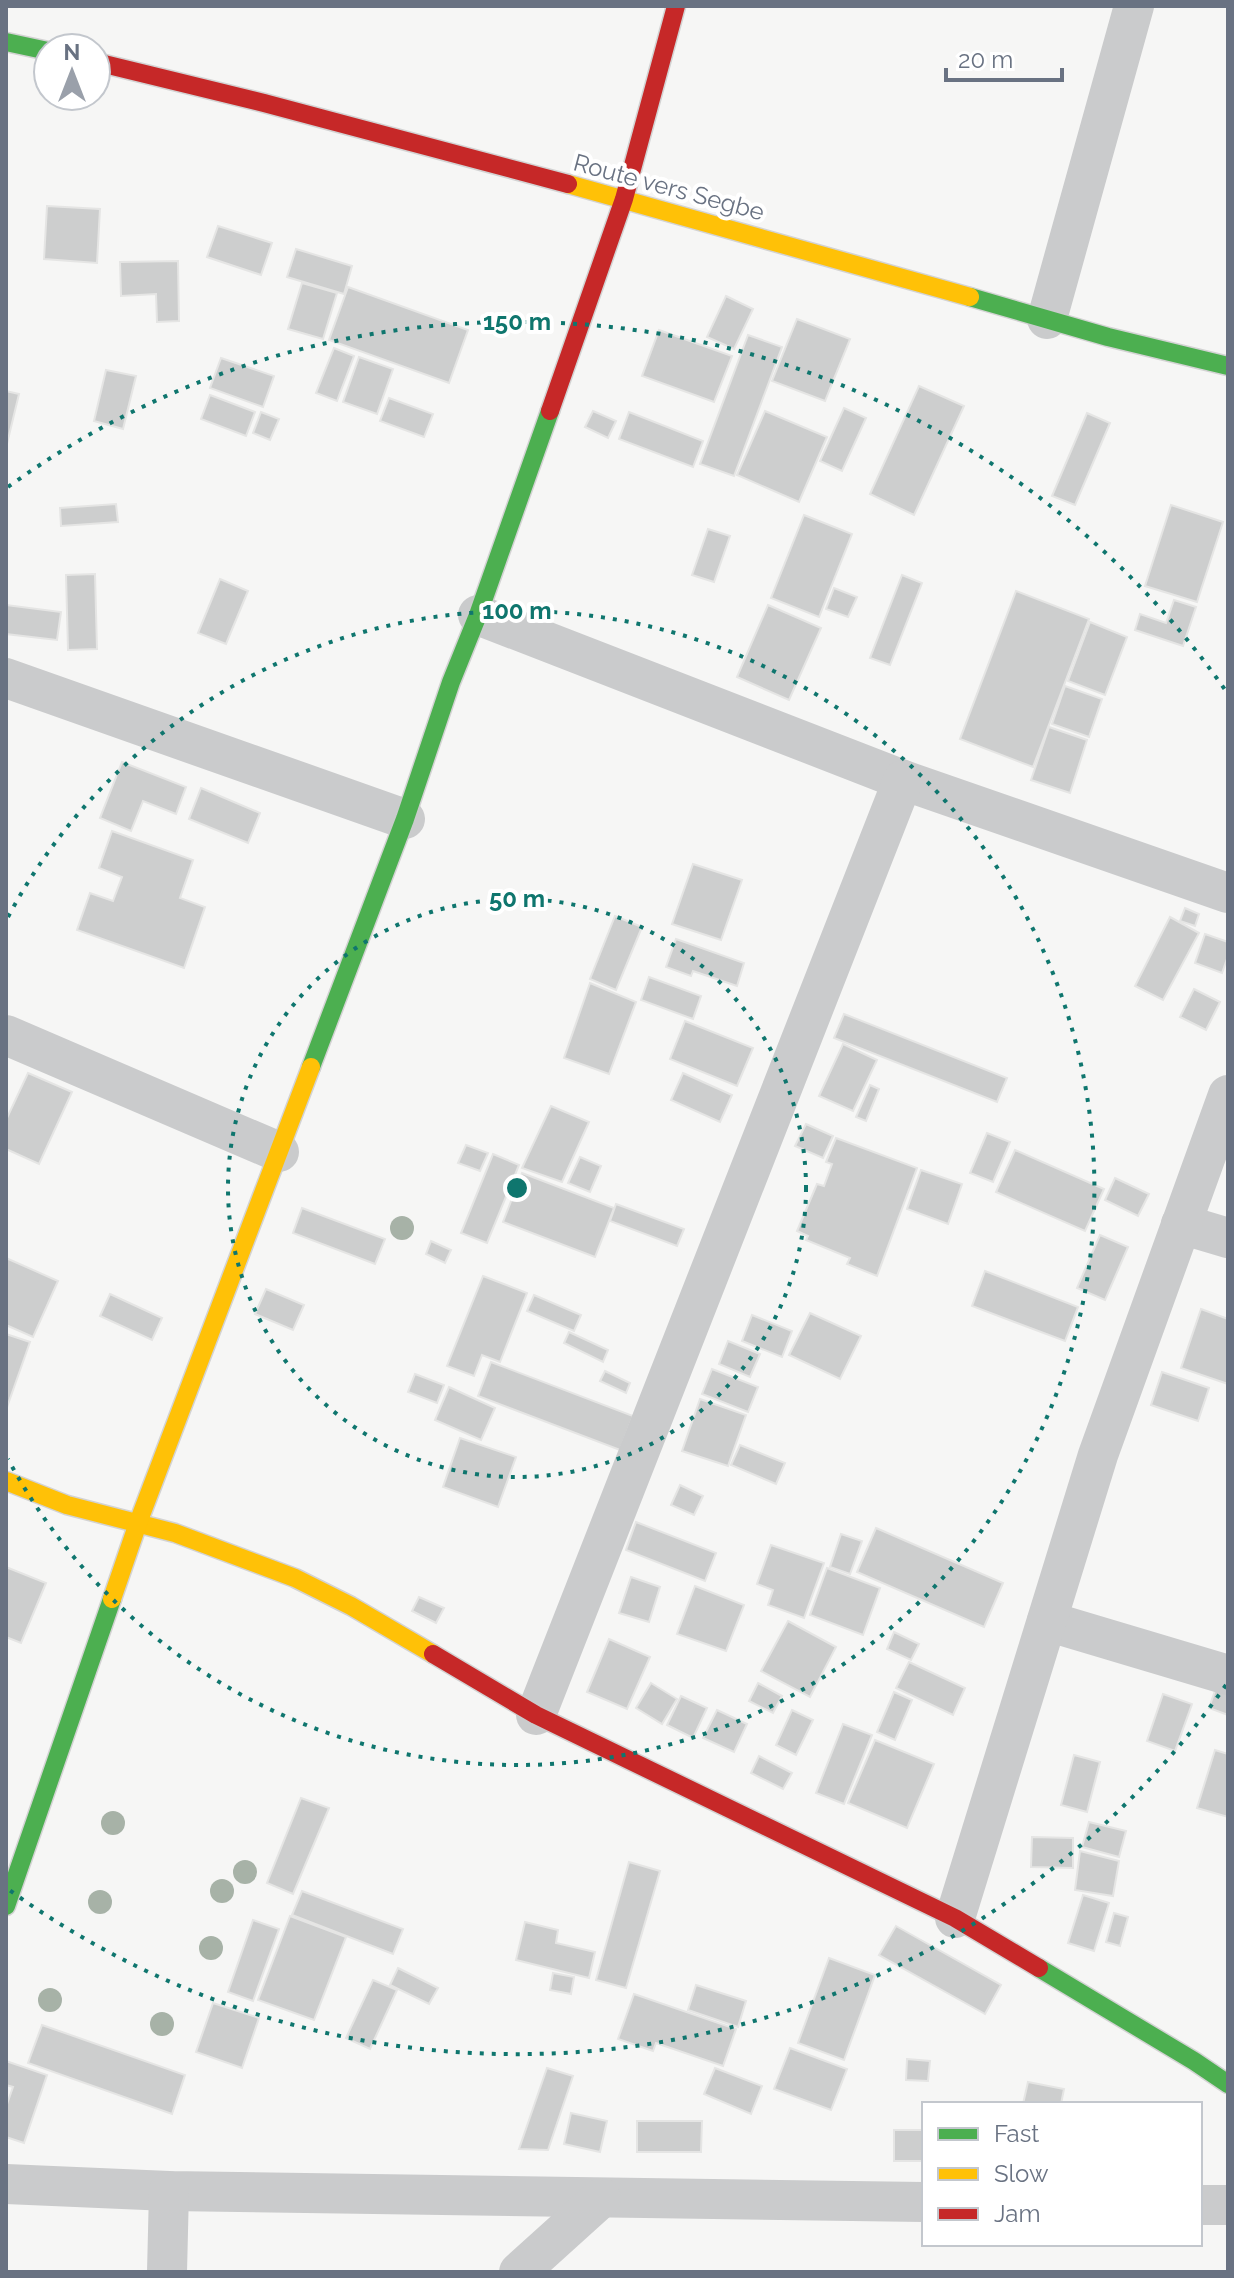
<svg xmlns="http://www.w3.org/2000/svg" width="1234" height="2278" font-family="Raleway,sans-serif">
  <rect width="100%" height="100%" fill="#f6f6f5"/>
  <g fill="#cdcece" stroke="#e5e5e4" stroke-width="2">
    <path d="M47 206 100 209 97 263 44 259Z"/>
    <path d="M218 226 272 243 261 275 207 257Z"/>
    <path d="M296 249 352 266 344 294 287 277Z"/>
    <path d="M178 261 179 321 157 322 156 294 121 296 120 262Z"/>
    <path d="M302 283 337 293 323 339 288 329Z"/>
    <path d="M348 287 468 330 449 383 329 340Z"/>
    <path d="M726 296 753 309 734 349 707 337Z"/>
    <path d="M797 319 850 339 825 401 772 381Z"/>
    <path d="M659 330 732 356 714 402 642 376Z"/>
    <path d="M748 335 782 347 734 476 700 464Z"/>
    <path d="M334 348 354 356 337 401 316 393Z"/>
    <path d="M359 357 393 369 377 414 343 402Z"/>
    <path d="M221 358 274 376 263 407 210 388Z"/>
    <path d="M106 370 136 376 123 429 94 421Z"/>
    <path d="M919 386 964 406 914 515 870 494Z"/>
    <path d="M6 391 19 394 6 448Z"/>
    <path d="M210 395 255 412 246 436 201 419Z"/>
    <path d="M389 398 433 414 424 437 380 421Z"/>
    <path d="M844 408 866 418 842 471 820 461Z"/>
    <path d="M593 411 616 421 608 438 585 427Z"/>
    <path d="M765 411 827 437 799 502 737 475Z"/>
    <path d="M261 412 279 419 270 440 253 433Z"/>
    <path d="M629 412 703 441 693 467 619 439Z"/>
    <path d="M1087 413 1110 423 1075 505 1052 496Z"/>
    <path d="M116 504 118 522 61 526 60 508Z"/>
    <path d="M1171 505 1223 522 1197 602 1145 586Z"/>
    <path d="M804 515 852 534 819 617 771 598Z"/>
    <path d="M708 529 730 536 714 582 692 575Z"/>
    <path d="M95 574 97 649 68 650 66 575Z"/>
    <path d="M902 575 922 583 890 665 870 658Z"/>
    <path d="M220 579 248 591 226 644 198 633Z"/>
    <path d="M834 588 857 597 848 617 826 609Z"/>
    <path d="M1016 591 1089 619 1033 767 960 739Z"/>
    <path d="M1174 600 1196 607 1183 646 1135 630 1140 614 1166 623Z"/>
    <path d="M6 605 61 612 57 640 6 634Z"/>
    <path d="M768 605 821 628 789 700 737 677Z"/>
    <path d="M1090 622 1127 637 1105 695 1068 681Z"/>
    <path d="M1065 686 1102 699 1089 737 1052 724Z"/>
    <path d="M1049 727 1087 740 1070 793 1031 780Z"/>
    <path d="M122 762 186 787 176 814 143 801 131 831 100 818Z"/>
    <path d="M201 788 260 813 248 843 189 819Z"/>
    <path d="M112 831 193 860 180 898 205 907 184 968 77 930 90 893 113 901 122 877 99 868Z"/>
    <path d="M693 864 742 880 721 940 672 924Z"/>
    <path d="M1185 908 1199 914 1195 926 1180 921Z"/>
    <path d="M615 916 642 927 616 990 590 979Z"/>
    <path d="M1170 917 1199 933 1163 1000 1135 986Z"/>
    <path d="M1205 934 1228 942V956L1222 973 1195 963Z"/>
    <path d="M676 939 744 963 737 986 693 971 691 976 666 967Z"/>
    <path d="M649 977 701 996 693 1019 641 1000Z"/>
    <path d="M590 983 636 1002 609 1074 564 1058Z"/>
    <path d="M1194 989 1220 1002 1206 1030 1180 1017Z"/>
    <path d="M844 1014 1007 1078 997 1102 834 1038Z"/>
    <path d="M685 1021 753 1048 737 1086 670 1059Z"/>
    <path d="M843 1044 877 1060 853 1111 819 1096Z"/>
    <path d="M28 1073 72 1092 39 1164 6 1149V1120Z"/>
    <path d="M683 1073 732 1095 720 1122 671 1100Z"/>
    <path d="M870 1085 879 1089 866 1121 856 1117Z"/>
    <path d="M551 1106 589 1122 562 1182 522 1168Z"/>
    <path d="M806 1124 833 1136 823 1158 795 1146Z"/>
    <path d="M987 1133 1010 1142 993 1182 970 1173Z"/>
    <path d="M836 1138 917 1168 877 1276 847 1264 850 1258 806 1240 808 1236 797 1231 817 1184 824 1186 832 1164 826 1162Z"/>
    <path d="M466 1145 488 1153 480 1171 458 1163Z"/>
    <path d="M1015 1150 1104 1189 1085 1231 996 1192Z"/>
    <path d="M493 1154 519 1165 487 1243 461 1233Z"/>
    <path d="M580 1157 601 1166 590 1192 568 1183Z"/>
    <path d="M921 1170 962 1184 948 1224 907 1209Z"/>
    <path d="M522 1173 614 1208 595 1257 503 1222Z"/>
    <path d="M1115 1178 1149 1194 1138 1216 1105 1200Z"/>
    <path d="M616 1204 684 1229 677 1246 610 1221Z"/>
    <path d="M302 1208 385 1239 375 1264 293 1233Z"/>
    <path d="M1100 1235 1128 1247 1105 1300 1077 1288Z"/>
    <path d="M431 1241 451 1250 445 1263 426 1254Z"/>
    <path d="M6 1258 58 1281 33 1337 6 1325Z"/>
    <path d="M985 1271 1078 1307 1065 1341 972 1306Z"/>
    <path d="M483 1276 527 1293 500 1362 482 1355 474 1376 447 1366Z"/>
    <path d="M266 1289 304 1305 293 1330 255 1314Z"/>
    <path d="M110 1294 162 1318 152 1340 100 1316Z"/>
    <path d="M534 1295 581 1315 574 1331 527 1311Z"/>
    <path d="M1201 1309 1228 1319V1384L1181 1368Z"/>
    <path d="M810 1313 861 1336 840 1379 789 1355Z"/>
    <path d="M752 1315 792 1331 782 1357 742 1341Z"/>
    <path d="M569 1332 608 1350 603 1362 564 1343Z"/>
    <path d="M6 1334 30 1342 6 1410Z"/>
    <path d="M728 1341 760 1354 750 1377 719 1364Z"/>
    <path d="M491 1362 633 1416 620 1450 478 1396Z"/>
    <path d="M712 1369 758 1387 748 1412 702 1394Z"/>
    <path d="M605 1371 630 1383 626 1393 600 1381Z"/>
    <path d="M1162 1372 1209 1388 1198 1421 1151 1405Z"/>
    <path d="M415 1374 444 1385 437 1403 408 1392Z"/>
    <path d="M449 1387 495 1408 481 1440 435 1420Z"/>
    <path d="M700 1399 746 1415 728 1466 682 1451Z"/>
    <path d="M460 1438 516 1457 498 1507 443 1487Z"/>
    <path d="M740 1445 785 1463 776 1484 731 1465Z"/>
    <path d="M680 1485 703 1496 694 1515 671 1505Z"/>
    <path d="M636 1522 716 1553 705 1581 626 1550Z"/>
    <path d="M876 1528 1003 1583 984 1627 857 1572Z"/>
    <path d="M841 1534 862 1541 850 1574 830 1567Z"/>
    <path d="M771 1545 824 1563 804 1618 768 1605 773 1590 757 1584Z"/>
    <path d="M6 1567 46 1583 21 1643 6 1637Z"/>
    <path d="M827 1568 880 1588 863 1635 810 1615Z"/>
    <path d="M631 1577 660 1587 649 1622 619 1613Z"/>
    <path d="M695 1586 744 1605 726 1651 677 1634Z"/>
    <path d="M419 1597 444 1608 436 1623 412 1611Z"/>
    <path d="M788 1621 836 1647 810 1697 761 1671Z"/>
    <path d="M894 1632 919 1644 911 1660 887 1649Z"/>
    <path d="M609 1639 650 1657 627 1709 587 1692Z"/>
    <path d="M909 1662 965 1688 953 1715 896 1688Z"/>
    <path d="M651 1683 677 1699 662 1724 636 1708Z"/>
    <path d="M758 1683 782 1696 773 1713 749 1701Z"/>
    <path d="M1217 1685 1228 1688V1715L1209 1708Z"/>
    <path d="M894 1692 912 1700 895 1740 877 1732Z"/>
    <path d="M1163 1694 1192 1704 1175 1751 1147 1741Z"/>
    <path d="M681 1696 707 1708 693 1738 667 1725Z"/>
    <path d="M717 1710 747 1724 734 1752 703 1738Z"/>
    <path d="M792 1710 813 1720 796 1755 776 1745Z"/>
    <path d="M843 1724 872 1735 844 1804 816 1793Z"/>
    <path d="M875 1740 934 1764 907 1828 848 1803Z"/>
    <path d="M1215 1750 1228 1754V1817L1197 1808Z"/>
    <path d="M1074 1755 1100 1762 1087 1812 1061 1805Z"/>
    <path d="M759 1756 792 1773 783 1789 751 1773Z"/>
    <path d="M301 1798 329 1808 293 1894 267 1883Z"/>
    <path d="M1089 1822 1126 1831 1119 1857 1082 1847Z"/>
    <path d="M1032 1837 1073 1838V1868L1031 1867Z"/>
    <path d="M1080 1851 1119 1861 1113 1896 1075 1890Z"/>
    <path d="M629 1862 660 1871 626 1988 596 1980Z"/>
    <path d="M302 1891 403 1929 393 1954 292 1915Z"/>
    <path d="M1083 1895 1109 1903 1094 1951 1068 1943Z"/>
    <path d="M1114 1913 1128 1917 1120 1946 1106 1942Z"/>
    <path d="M290 1916 346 1937 314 2020 258 2000Z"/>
    <path d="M253 1920 279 1929 253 2001 228 1992Z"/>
    <path d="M525 1922 558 1930 556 1943 595 1952 589 1978 516 1960Z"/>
    <path d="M896 1926 1001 1985 985 2014 879 1955Z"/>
    <path d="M829 1958 875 1975 844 2060 798 2043Z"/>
    <path d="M398 1968 438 1988 429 2004 390 1985Z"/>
    <path d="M553 1973 574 1977 571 1994 550 1990Z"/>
    <path d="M373 1980 397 1990 370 2049 346 2038Z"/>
    <path d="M696 1985 746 2001 738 2027 688 2010Z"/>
    <path d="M634 1994 736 2029 723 2066 656 2043 653 2051 618 2039Z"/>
    <path d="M213 2003 259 2018 242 2068 196 2052Z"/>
    <path d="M42 2025 185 2075 172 2114 28 2063Z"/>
    <path d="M790 2048 847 2069 831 2110 774 2089Z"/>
    <path d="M907 2059 930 2061 928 2081 906 2080Z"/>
    <path d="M6 2061 47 2075 24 2143 6 2137V2107L13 2087 6 2085Z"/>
    <path d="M547 2068 573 2076 548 2150 519 2149Z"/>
    <path d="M715 2068 762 2086 751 2114 704 2094Z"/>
    <path d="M1028 2082 1064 2089 1061 2104H1023Z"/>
    <path d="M571 2113 607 2121 600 2152 564 2144Z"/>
    <path d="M637 2121H702L701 2152H637Z"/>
    <rect x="894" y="2130" width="30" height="31"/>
  </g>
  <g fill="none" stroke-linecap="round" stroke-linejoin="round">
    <g stroke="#d3d3d3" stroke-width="21">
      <g id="fast">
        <path d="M6 42 48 51"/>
        <path d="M970 297 1108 337 1228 366"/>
        <path d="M311 1067 405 819 451 682 478 615 550 411"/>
        <path d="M6 1906 112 1599"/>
        <path d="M1039 1968 1194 2061 1228 2084"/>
      </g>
    </g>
    <g stroke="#d3d3d3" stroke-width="21">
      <g id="slow">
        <path d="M568 184 970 297"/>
        <path d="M6 1481 67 1505 175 1533 295 1578 351 1606 433 1654"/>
        <path d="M112 1599 138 1523 311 1067"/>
      </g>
    </g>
    <g stroke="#d3d3d3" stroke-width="21">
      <g id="jam">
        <path d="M96 62 264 103 568 184"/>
        <path d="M550 411 624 199 676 6"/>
        <path d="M433 1654 536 1715 955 1918 1039 1968"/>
      </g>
    </g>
    <g stroke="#cacbcc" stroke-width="40">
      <path d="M1047 319 1134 6"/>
      <path d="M478 615 903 780 1228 893"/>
      <path d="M6 678 405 819"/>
      <path d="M6 1035 279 1152"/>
      <path d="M1181 1224 1228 1238"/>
      <path d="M1047 1621 1228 1675"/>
      <path d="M536 1715 903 780"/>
      <path d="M955 1918 1098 1455 1228 1095"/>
      <path d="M6 2184 169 2191 924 2202"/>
      <path d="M1200 2205H1228"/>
      <path d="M167 2272 169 2191"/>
      <path d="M519 2272 601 2198"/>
    </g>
    <use href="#fast" stroke="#4caf50" stroke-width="18"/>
    <use href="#slow" stroke="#ffc107" stroke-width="18"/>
    <use href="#jam" stroke="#c62828" stroke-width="18"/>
  </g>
  <g fill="#a7b2a7">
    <circle cx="402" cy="1228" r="12"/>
    <circle cx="113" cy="1823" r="12"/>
    <circle cx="245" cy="1872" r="12"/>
    <circle cx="222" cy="1891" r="12"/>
    <circle cx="100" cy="1902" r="12"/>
    <circle cx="211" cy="1948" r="12"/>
    <circle cx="50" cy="2000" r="12"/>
    <circle cx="162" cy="2024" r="12"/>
  </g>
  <g fill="none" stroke="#0f766e" stroke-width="4" stroke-dasharray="4 8">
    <circle cx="517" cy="1188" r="289"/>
    <path d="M8 917A577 577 0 1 1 8 1459"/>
    <path d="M1226 1685A866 866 0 0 1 8 1889M8 487A866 866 0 0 1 1226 691"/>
  </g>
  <g text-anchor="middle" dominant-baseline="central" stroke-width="8" stroke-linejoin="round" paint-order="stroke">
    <g font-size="24" fill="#697282" stroke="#fff">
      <text transform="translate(669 187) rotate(15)">Route vers Segbe</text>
    </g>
  </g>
  <circle cx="517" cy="1188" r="12" fill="#0f766e" stroke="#fff" stroke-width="4"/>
  <g font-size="24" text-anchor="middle" font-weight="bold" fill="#0f766e" stroke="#fff" stroke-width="8" stroke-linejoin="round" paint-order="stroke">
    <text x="517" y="330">150 m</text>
    <text x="517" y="619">100 m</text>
    <text x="517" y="907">50 m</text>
  </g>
  <rect width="1234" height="2278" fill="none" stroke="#697282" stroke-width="16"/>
  <rect x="922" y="2102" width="280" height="144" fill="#ffffff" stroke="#c3c7cd" stroke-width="2"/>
  <rect x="938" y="2128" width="40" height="12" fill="#4caf50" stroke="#c3c7cd" stroke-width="2"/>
  <text x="994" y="2142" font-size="24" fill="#697282">Fast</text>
  <rect x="938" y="2168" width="40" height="12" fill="#ffc107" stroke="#c3c7cd" stroke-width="2"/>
  <text x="994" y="2182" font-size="24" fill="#697282">Slow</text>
  <rect x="938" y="2208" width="40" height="12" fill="#c62828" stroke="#c3c7cd" stroke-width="2"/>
  <text x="994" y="2222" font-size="24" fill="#697282">Jam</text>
  <g transform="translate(72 72)"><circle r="38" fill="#ffffff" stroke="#c3c7cd" stroke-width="2"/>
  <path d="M0-6L14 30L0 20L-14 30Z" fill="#9aa0aa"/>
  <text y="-12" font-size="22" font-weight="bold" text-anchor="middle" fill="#697282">N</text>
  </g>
  <path d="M946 68v12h116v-12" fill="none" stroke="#697282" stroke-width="4"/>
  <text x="958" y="68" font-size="24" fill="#697282" stroke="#ffffff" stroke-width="6" paint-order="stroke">20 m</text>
</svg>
